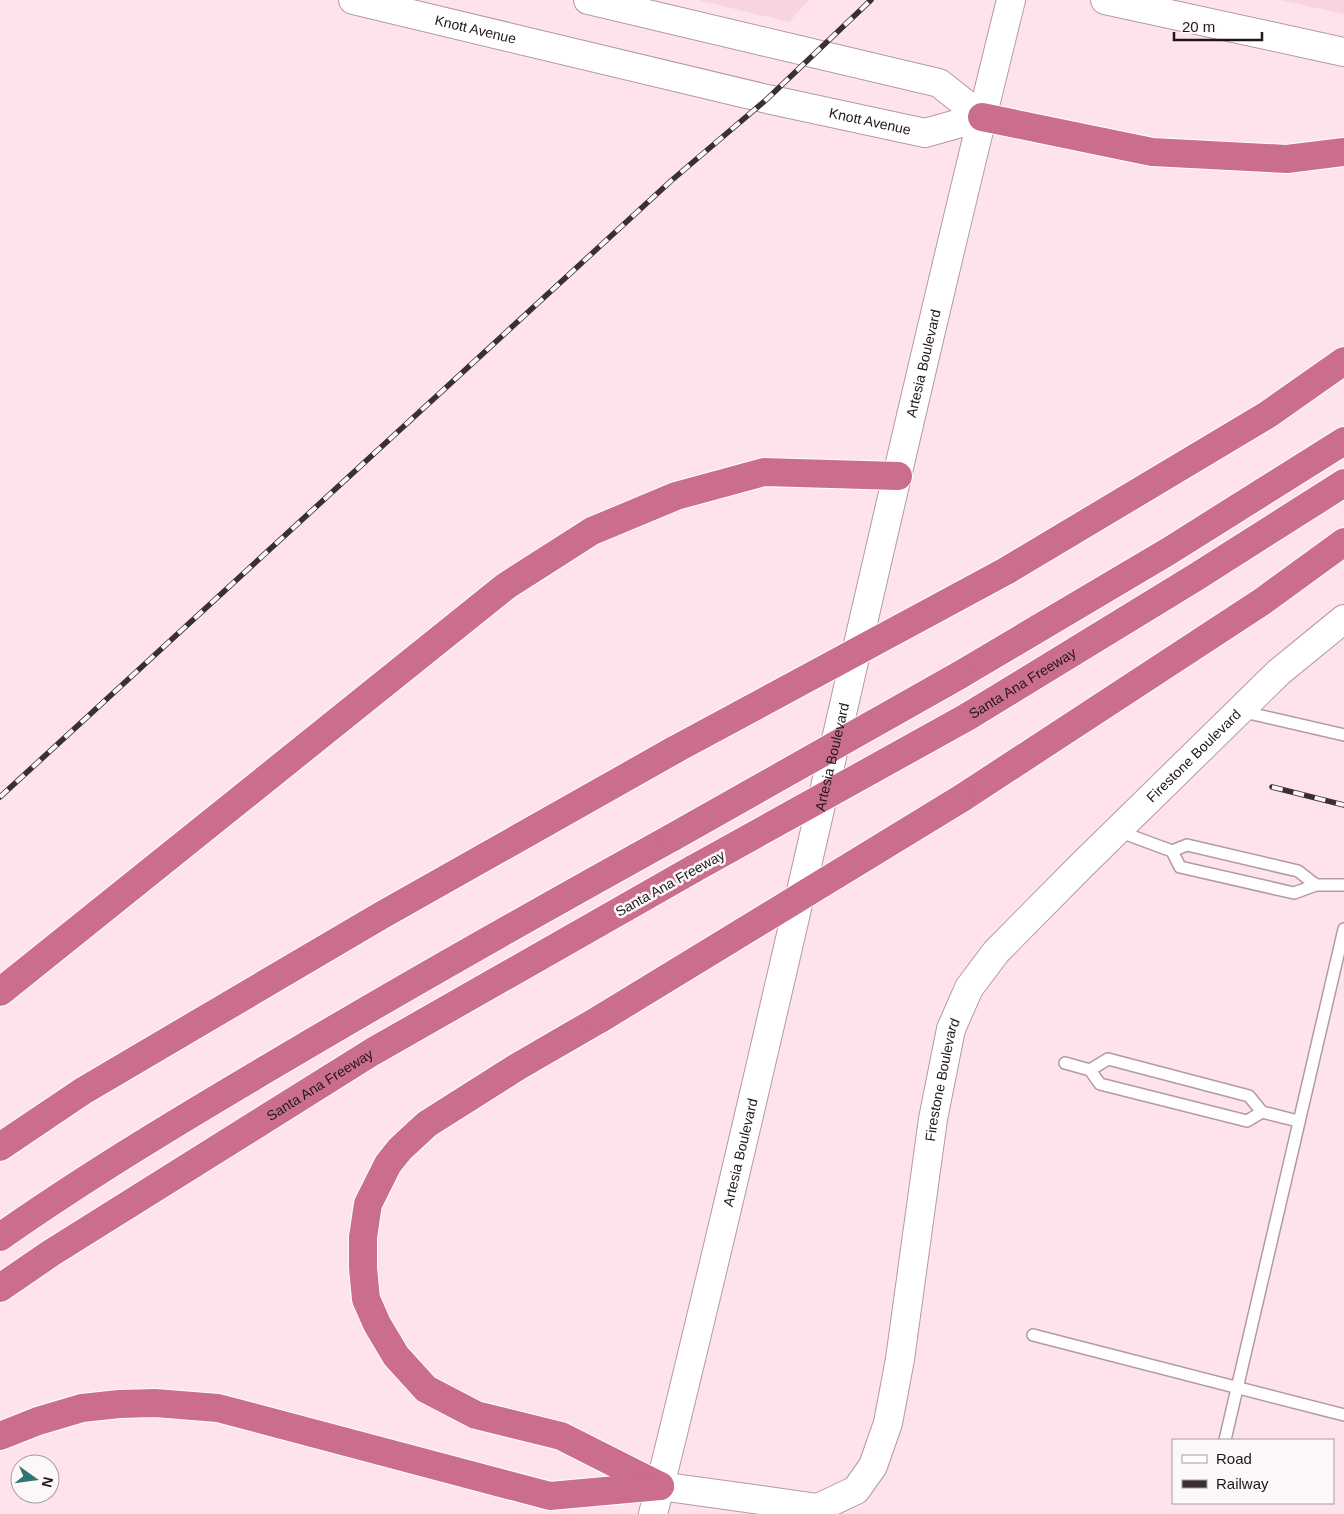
<svg xmlns="http://www.w3.org/2000/svg" width="1344" height="1514" font-family="Helvetica,sans-serif">
  <rect width="100%" height="100%" fill="#fee3eb"/>
  <g fill="#f8d5de">
    <path d="M698 0H809L789 22Z"/>
    <path d="M1280 0H1344V14Z"/>
  </g>
  <g fill="none" stroke-linecap="round" stroke-linejoin="round">
    <g stroke="#b39aa1" stroke-width="14">
      <g id="service">
        <path d="M1240 711 1344 735"/>
        <path d="M1118 831 1172 851 1180 867 1294 893 1316 885H1344"/>
        <path d="M1172 851 1187 845 1298 871 1316 885"/>
        <path d="M1065 1063 1090 1070 1100 1084 1247 1121 1262 1112"/>
        <path d="M1090 1070 1108 1059 1249 1096 1262 1112 1298 1121"/>
        <path d="M1033 1335 1344 1415"/>
        <path d="M1225 1440 1344 929"/>
      </g>
    </g>
    <g stroke="#b39aa1" stroke-width="30">
      <g id="tertiary">
        <path d="M1105 0 1344 52"/>
        <path id="s1" d="M660 1486 818 1508 856 1490 873 1466 888 1423 900 1359 933 1119 951 1029 969 988 996 952 1081 866 1279 672 1344 619"/>
      </g>
    </g>
    <g stroke="#b39aa1" stroke-width="30">
      <g id="secondary">
        <path id="s2" d="M353 0 767 99 925 133 982 117"/>
        <path d="M588 0 939 83 982 117"/>
        <path id="s3" d="M653 1514C778 1011 886 503 1011 0"/>
      </g>
    </g>
    <g stroke="#fff" stroke-width="30">
      <g id="motorway">
        <path d="M982 117 1152 152 1287 159 1344 152"/>
        <path d="M1006 571 1267 415 1344 361"/>
        <path d="M958 676 1169 551 1344 441"/>
        <path id="s4" d="M967 717 1196 577 1344 483"/>
        <path d="M962 798 1263 601 1344 542"/>
        <path d="M0 992 506 586 592 531 676 496 764 472 898 476"/>
        <path d="M600 1019 517 1067 427 1124 400 1149 388 1164 368 1204 363 1237V1268L366 1299 377 1324 396 1356 426 1389 476 1415 561 1436 660 1486"/>
        <path d="M0 1147 83 1091 382 915 676 749"/>
        <path d="M0 1237C90 1174 185 1117 280 1061 410 984 541 910 673 837"/>
        <path id="s5" d="M0 1288 51 1253 372 1052 695 868"/>
        <path d="M0 1436 38 1421 82 1408 119 1404 155 1403 218 1408 550 1496 660 1486"/>
      </g>
    </g>
    <use href="#service" stroke="#fff" stroke-width="11"/>
    <use href="#tertiary" stroke="#fff" stroke-width="28"/>
    <use href="#secondary" stroke="#fff" stroke-width="28"/>
    <use href="#motorway" stroke="#cb6e8d" stroke-width="28"/>
    <g stroke="#3a2f33" stroke-width="5.5">
      <g id="rail">
        <path d="M1272 787 1344 805"/>
        <path d="M0 797 672 180 767 99 871 0"/>
      </g>
    </g>
    <use href="#rail" stroke="#fcf7f8" stroke-width="4" stroke-dasharray="11" stroke-linecap="butt"/>
    <g stroke="#fff" stroke-width="30" stroke-linecap="butt">
      <g id="motorway-bridge">
        <path d="M676 749 1006 571"/>
        <path d="M673 837 958 676"/>
        <path d="M695 868 967 717"/>
        <path d="M600 1019 962 798"/>
      </g>
    </g>
    <use href="#motorway-bridge" stroke="#cb6e8d" stroke-width="28"/>
  </g>
  <g text-anchor="middle" dominant-baseline="central" stroke-width="5" stroke-linejoin="round" paint-order="stroke">
    <g font-size="14" fill="#20171a" stroke="#fcf7f8">
      <text stroke="none"><textPath href="#s2" startOffset="126">Knott Avenue</textPath></text>
      <text stroke="none"><textPath href="#s2" startOffset="531">Knott Avenue</textPath></text>
      <text stroke="none"><textPath href="#s3" startOffset="1182">Artesia Boulevard</textPath></text>
      <text stroke="none"><textPath href="#s4" startOffset="65">Santa Ana Freeway</textPath></text>
      <text stroke="none"><textPath href="#s1" startOffset="1044">Firestone Boulevard</textPath></text>
      <text stroke="none"><textPath href="#s3" startOffset="778">Artesia Boulevard</textPath></text>
      <text transform="translate(670 883) rotate(-29)">Santa Ana Freeway</text>
      <text stroke="none"><textPath href="#s1" startOffset="624">Firestone Boulevard</textPath></text>
      <text stroke="none"><textPath href="#s5" startOffset="379">Santa Ana Freeway</textPath></text>
      <text stroke="none"><textPath href="#s3" startOffset="372">Artesia Boulevard</textPath></text>
    </g>
  </g>
  <rect x="1172" y="1439" width="162" height="65" fill="#fcf7f8" stroke="#a49d9f"/>
  <rect x="1182" y="1455" width="25" height="8" fill="#ffffff" stroke="#a49d9f"/>
  <text x="1216" y="1464" font-size="15" fill="#20171a">Road</text>
  <rect x="1182" y="1480" width="25" height="8" fill="#3a2f33" stroke="#a49d9f"/>
  <text x="1216" y="1489" font-size="15" fill="#20171a">Railway</text>
  <g transform="translate(35 1479) rotate(104)"><circle r="24" fill="#fcf7f8" stroke="#a49d9f"/>
  <path d="M0-4L9 19L0 12L-9 19Z" fill="#2e766e"/>
  <text y="-8" font-size="14" font-weight="bold" text-anchor="middle" fill="#20171a">N</text>
  </g>
  <path d="M1174 32v8h88v-8" fill="none" stroke="#20171a" stroke-width="2.5"/>
  <text x="1182" y="32" font-size="15" fill="#20171a" stroke="#fcf7f8" stroke-width="4" paint-order="stroke">20 m</text>
</svg>
